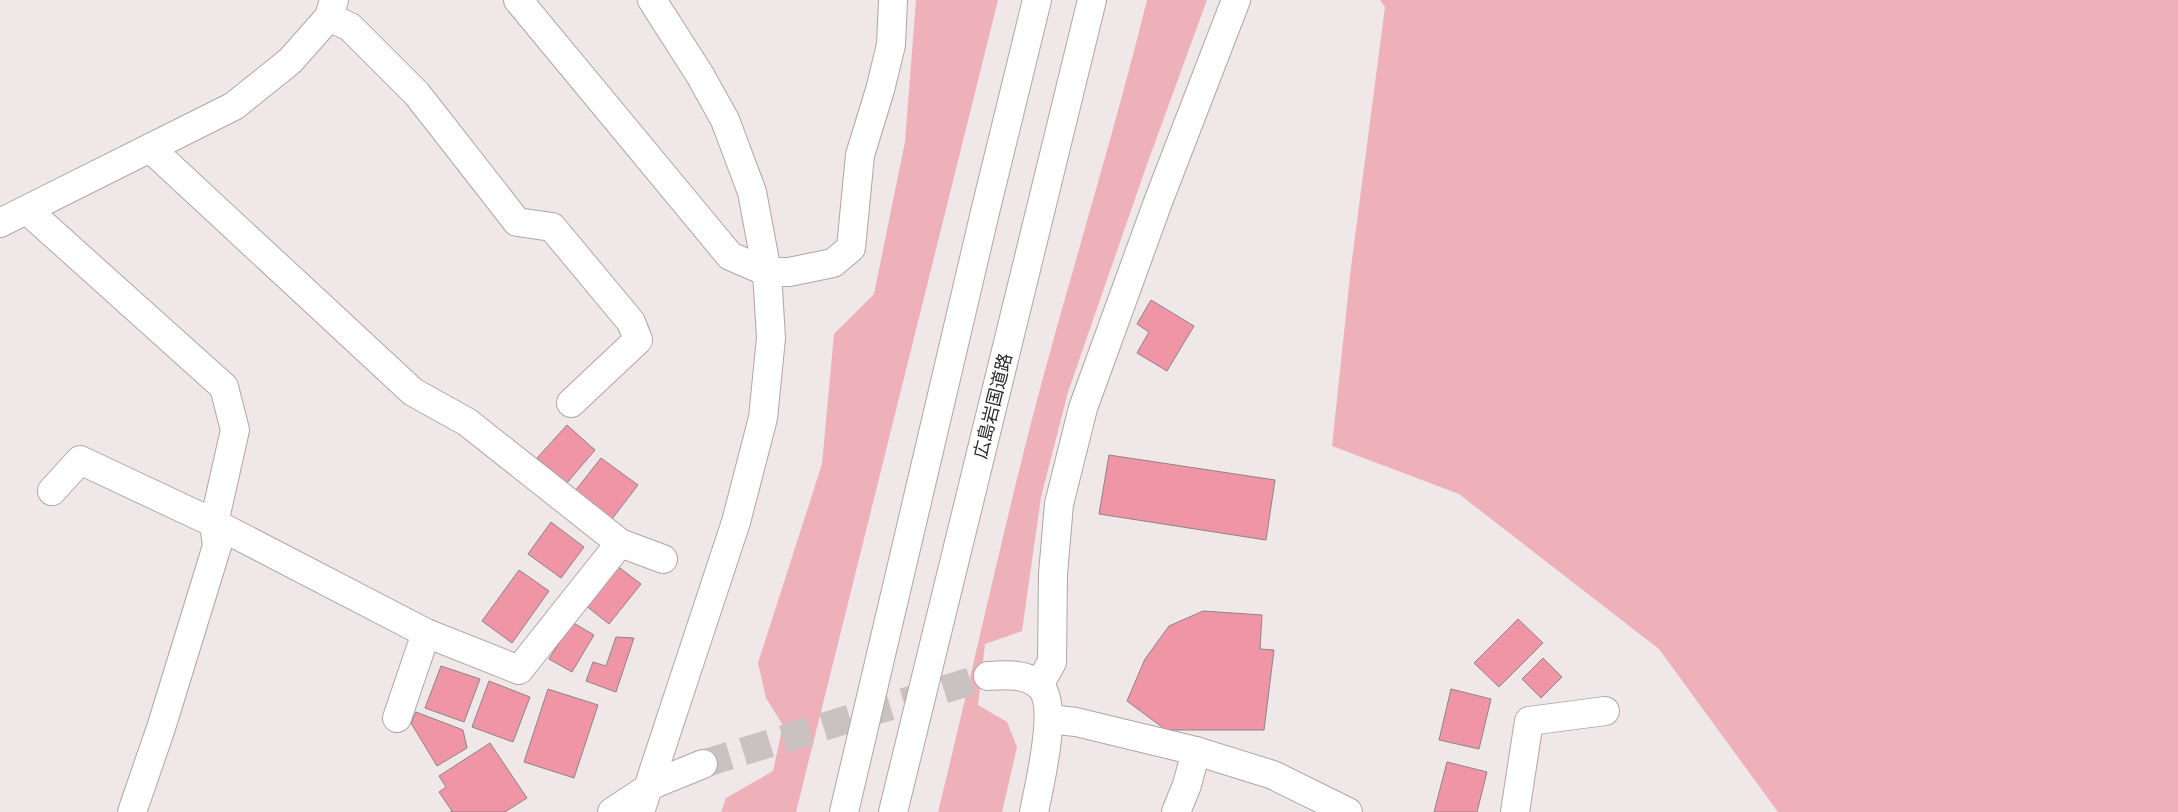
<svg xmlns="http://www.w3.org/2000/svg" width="2178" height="812" font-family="'Varela Round','Noto Sans JP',sans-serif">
  <rect width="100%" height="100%" fill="#f0e7e8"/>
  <g fill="#eeb0b9">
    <path d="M916 0H998L796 812H721L726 798 773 771 783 725 766 698 758 663 822 464 834 334 874 294 905 142Z"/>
    <path d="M1147 0H1207L1146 167 1068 392 1041 497 1022 631 985 644 978 705 1007 722 1017 747 1002 812H938C970 682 998 552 1031 423 1068 281 1112 142 1147 0Z"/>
    <path d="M1380 0H2178V812H1778L1659 649 1459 494 1332 446 1351 267 1385 7Z"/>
  </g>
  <g fill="#ef95a5" stroke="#8d8586">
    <path d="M1151 300 1194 326 1167 371 1137 353 1149 332 1137 324Z"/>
    <path d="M567 425 595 450 566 484 537 458Z"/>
    <path d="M1109 455 1275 480 1266 540 1099 514Z"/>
    <path d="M601 458 638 485 612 519 575 491Z"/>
    <path d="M551 522 584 547 561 578 528 554Z"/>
    <path d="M616 565 641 584 609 624 585 605Z"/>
    <path d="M519 570 549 591 512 643 482 621Z"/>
    <path d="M1203 611 1262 615 1260 649 1274 650 1264 730H1166L1127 701 1145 659 1169 626Z"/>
    <path d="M1518 619 1543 643 1499 687 1474 663Z"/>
    <path d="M572 622 594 635 572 672 549 659Z"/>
    <path d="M616 637 634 638 616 692 586 681 593 662 606 666Z"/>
    <path d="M1543 658 1562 677 1541 698 1522 679Z"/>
    <path d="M441 666 480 679 464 722 425 708Z"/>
    <path d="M489 681 530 697 513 742 472 727Z"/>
    <path d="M548 689 598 705 574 778 524 762Z"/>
    <path d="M1451 689 1491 699 1479 749 1439 740Z"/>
    <path d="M416 712 463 730 467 748 437 766 411 723Z"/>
    <path d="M490 743 527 798 505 812H450L452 811 439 792 446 787 439 776Z"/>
    <path d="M1447 762 1487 772 1477 812H1434Z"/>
  </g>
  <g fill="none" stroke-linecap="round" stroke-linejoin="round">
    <path stroke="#c9c1c2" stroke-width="28" stroke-dasharray="28 14" stroke-linecap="butt" d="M703 764 988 676"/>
    <g stroke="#aea6a7" stroke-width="30">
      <g id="minor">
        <path d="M518 0 730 256 767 272H789L833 263 851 248 860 155 880 90 891 45 893 0"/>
        <path d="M329 17 350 27 417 94 517 222 552 227 631 322 638 340 571 403"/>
        <path d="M150 148 413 392 467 422 620 543 663 559"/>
        <path d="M27 210 224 387 235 430 214 523 217 546 161 728 132 812"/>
        <path d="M0 223 234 106 290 61 329 17 334 0"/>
        <path d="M52 491 80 460 214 523 426 633 519 670 620 543"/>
        <path d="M988 676C1004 675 1025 673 1039 685 1060 703 1039 786 1034 812"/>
        <path d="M1039 685 1052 662 1053 574 1059 504 1083 408 1158 202 1236 0"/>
        <path d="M397 718 426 633"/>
        <path d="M1049 719 1076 722 1196 751 1273 775 1348 812"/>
        <path d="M612 812 656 783 703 764"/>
        <path d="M1176 812 1187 785 1196 751"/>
        <path d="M1515 812 1529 721 1605 711"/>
      </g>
    </g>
    <g stroke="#aea6a7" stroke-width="30">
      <path id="tertiary" d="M640 812 736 522 763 418 771 338 767 272 752 192 725 120 700 75 652 0"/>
    </g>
    <g stroke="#aea6a7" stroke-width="30">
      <g id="motorway">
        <path d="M844 812 986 208 1037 0"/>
        <path d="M893 812 1092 0"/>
      </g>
    </g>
    <use href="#minor" stroke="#fff" stroke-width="28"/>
    <use href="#tertiary" stroke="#fff" stroke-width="28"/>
    <use href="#motorway" stroke="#fff" stroke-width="28"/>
  </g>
  <g text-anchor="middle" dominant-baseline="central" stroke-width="5" stroke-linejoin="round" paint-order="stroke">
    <g font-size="18" fill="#2c2929" stroke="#fff">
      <text transform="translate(993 406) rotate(-76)">広島岩国道路</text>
    </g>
  </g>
</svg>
